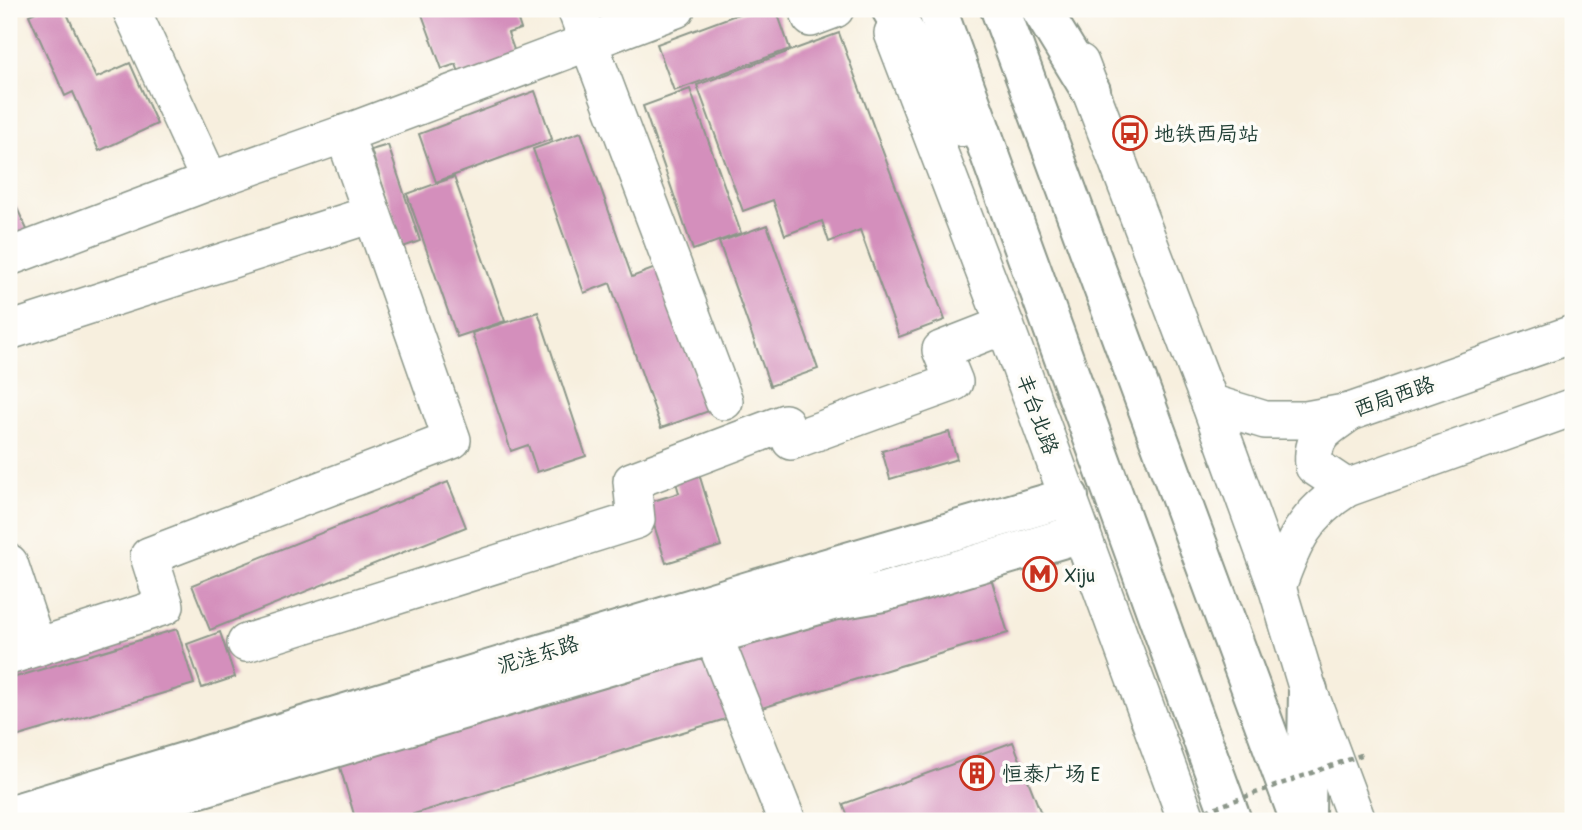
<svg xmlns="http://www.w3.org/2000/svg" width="1582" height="830" font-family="'Patrick Hand','LXGW WenKai TC',sans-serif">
  <rect width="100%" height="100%" fill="#fdfcf7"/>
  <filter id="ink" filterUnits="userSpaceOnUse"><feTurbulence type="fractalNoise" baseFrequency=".0143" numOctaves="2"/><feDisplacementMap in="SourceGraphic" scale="14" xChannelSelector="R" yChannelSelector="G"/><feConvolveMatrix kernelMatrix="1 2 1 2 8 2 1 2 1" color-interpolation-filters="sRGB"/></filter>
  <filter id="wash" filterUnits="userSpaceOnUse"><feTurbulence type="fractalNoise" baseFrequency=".00686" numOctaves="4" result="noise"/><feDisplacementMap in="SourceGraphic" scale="28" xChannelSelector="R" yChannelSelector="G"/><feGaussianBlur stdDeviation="1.57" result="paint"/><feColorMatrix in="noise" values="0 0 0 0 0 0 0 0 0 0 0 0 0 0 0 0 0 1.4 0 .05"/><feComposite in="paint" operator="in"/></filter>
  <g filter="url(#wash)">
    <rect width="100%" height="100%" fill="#f7efde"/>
    <g id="blocks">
      <g fill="#d48fbc">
        <path d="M42 9H65L96 78 130 63 157 124 99 151 73 92 65 96 29 15Z"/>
        <path d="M420 9H514L521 29 508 33 517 58 461 78 456 64 442 69Z"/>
        <path d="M752 9H776L790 49 674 91 657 44Z"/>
        <path d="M839 33 945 320 899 337 860 230 829 242 822 221 785 235 773 200 743 211 697 85Z"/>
        <path d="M690 89 741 233 693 250 643 106Z"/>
        <path d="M535 91 552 139 436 182 419 134Z"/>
        <path d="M581 132 632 277 658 267 709 411 661 428 610 283 584 293 533 149Z"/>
        <path d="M388 145 420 241 403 247 371 150Z"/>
        <path d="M454 177 505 321 457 337 407 194Z"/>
        <path d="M9 191 30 236 9 246Z"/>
        <path d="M767 225 818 369 770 386 719 242Z"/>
        <path d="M538 312 586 456 537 472 528 445 511 451 472 333Z"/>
        <path d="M949 432 957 459 890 479 882 451Z"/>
        <path d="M696 464 721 546 666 563 647 503 679 493 673 471Z"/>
        <path d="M448 482 466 527 210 630 192 585Z"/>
        <path d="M982 549 1008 633 391 821H356L334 747Z"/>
        <path d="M177 629 194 684 9 739V679Z"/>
        <path d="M220 632 235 677 202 688 187 644Z"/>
        <path d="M1013 742 1044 821H850L843 804Z"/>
      </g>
    </g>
  </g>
  <g filter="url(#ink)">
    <use href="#blocks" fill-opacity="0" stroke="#8b9689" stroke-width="2"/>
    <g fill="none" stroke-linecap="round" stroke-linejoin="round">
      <g stroke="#8b9689" stroke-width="40">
        <g id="minor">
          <path d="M131 9 210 181 344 134"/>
          <path d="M576 9 724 401"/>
          <path d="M808 9 811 18 835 9"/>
          <path d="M893 33 1005 325 1187 821"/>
          <path d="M1080 63 1210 403 1277 587 1308 690 1357 821"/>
          <path d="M9 257 210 181"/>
          <path d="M9 331 372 214"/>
          <path d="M1210 403 1265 420H1306L1350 412 1573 334"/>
          <path d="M1347 488 1314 466C1311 434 1327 429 1350 412"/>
          <path d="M9 563 37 647"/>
          <path d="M1277 587C1293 542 1305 514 1347 488L1573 407"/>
          <path d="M713 635 787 821"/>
          <path d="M246 643 636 520 632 481 785 423 791 441 954 382 941 350 1005 325"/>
          <path d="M9 656 165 606 149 556 452 440 344 134 676 9"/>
        </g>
      </g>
      <g stroke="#8b9689" stroke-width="42">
        <g id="major">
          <path d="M9 815 752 590 1069 497"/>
          <path d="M89 821 713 635 832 601 883 592 1081 533"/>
        </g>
      </g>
      <g stroke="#8b9689" stroke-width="42">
        <g id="highway">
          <path d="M891 9 962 127"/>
          <path d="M937 9 1232 821"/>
          <path d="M1000 9 1300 821"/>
          <path d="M1041 9 1091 91"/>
          <path d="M1306 816 1308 690"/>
        </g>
      </g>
      <use href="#minor" stroke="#fff" stroke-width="37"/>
      <use href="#major" stroke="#fff" stroke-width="38"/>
      <use href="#highway" stroke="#fff" stroke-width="38"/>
      <path stroke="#8b9689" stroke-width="4.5" stroke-dasharray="5 5" stroke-linecap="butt" d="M1178 821 1364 754"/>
    </g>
  </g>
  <defs>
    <g id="bus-ring" transform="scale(1.75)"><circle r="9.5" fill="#fdfcf7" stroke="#c8321e" stroke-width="1.5"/><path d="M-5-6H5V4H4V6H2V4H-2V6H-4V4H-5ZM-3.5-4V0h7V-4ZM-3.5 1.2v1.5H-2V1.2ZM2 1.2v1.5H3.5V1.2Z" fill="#c8321e"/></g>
    <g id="metro-ring" transform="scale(1.75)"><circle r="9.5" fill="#fdfcf7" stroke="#c8321e" stroke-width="1.5"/><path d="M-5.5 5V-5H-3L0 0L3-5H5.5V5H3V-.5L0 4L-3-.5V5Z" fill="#c8321e"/></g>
    <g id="building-ring" transform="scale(1.75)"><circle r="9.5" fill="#fdfcf7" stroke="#c8321e" stroke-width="1.5"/><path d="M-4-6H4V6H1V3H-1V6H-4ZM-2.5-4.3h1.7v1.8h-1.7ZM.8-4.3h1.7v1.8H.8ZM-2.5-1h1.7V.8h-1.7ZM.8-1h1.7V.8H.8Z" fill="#c8321e"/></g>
  </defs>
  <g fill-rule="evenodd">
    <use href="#bus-ring" x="1130" y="133"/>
    <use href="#metro-ring" x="1040" y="574"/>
    <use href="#building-ring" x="977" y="773"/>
  </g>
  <g text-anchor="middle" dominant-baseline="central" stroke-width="7" stroke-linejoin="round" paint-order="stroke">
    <g font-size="21" fill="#1f3d34" stroke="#fdfcf7" text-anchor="start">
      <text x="1154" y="133">地铁西局站</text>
      <text x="1064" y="574">Xiju</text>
      <text x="1002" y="773">恒泰广场 E</text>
    </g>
    <g font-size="21" fill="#1f3d34" stroke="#fdfcf7">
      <text transform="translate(1394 396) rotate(-19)">西局西路</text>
      <text transform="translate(1038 414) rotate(70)">丰台北路</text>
      <text transform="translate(538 654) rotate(-17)">泥洼东路</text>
    </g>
  </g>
  <rect width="1582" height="830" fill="none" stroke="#fdfcf7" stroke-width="35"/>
</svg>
